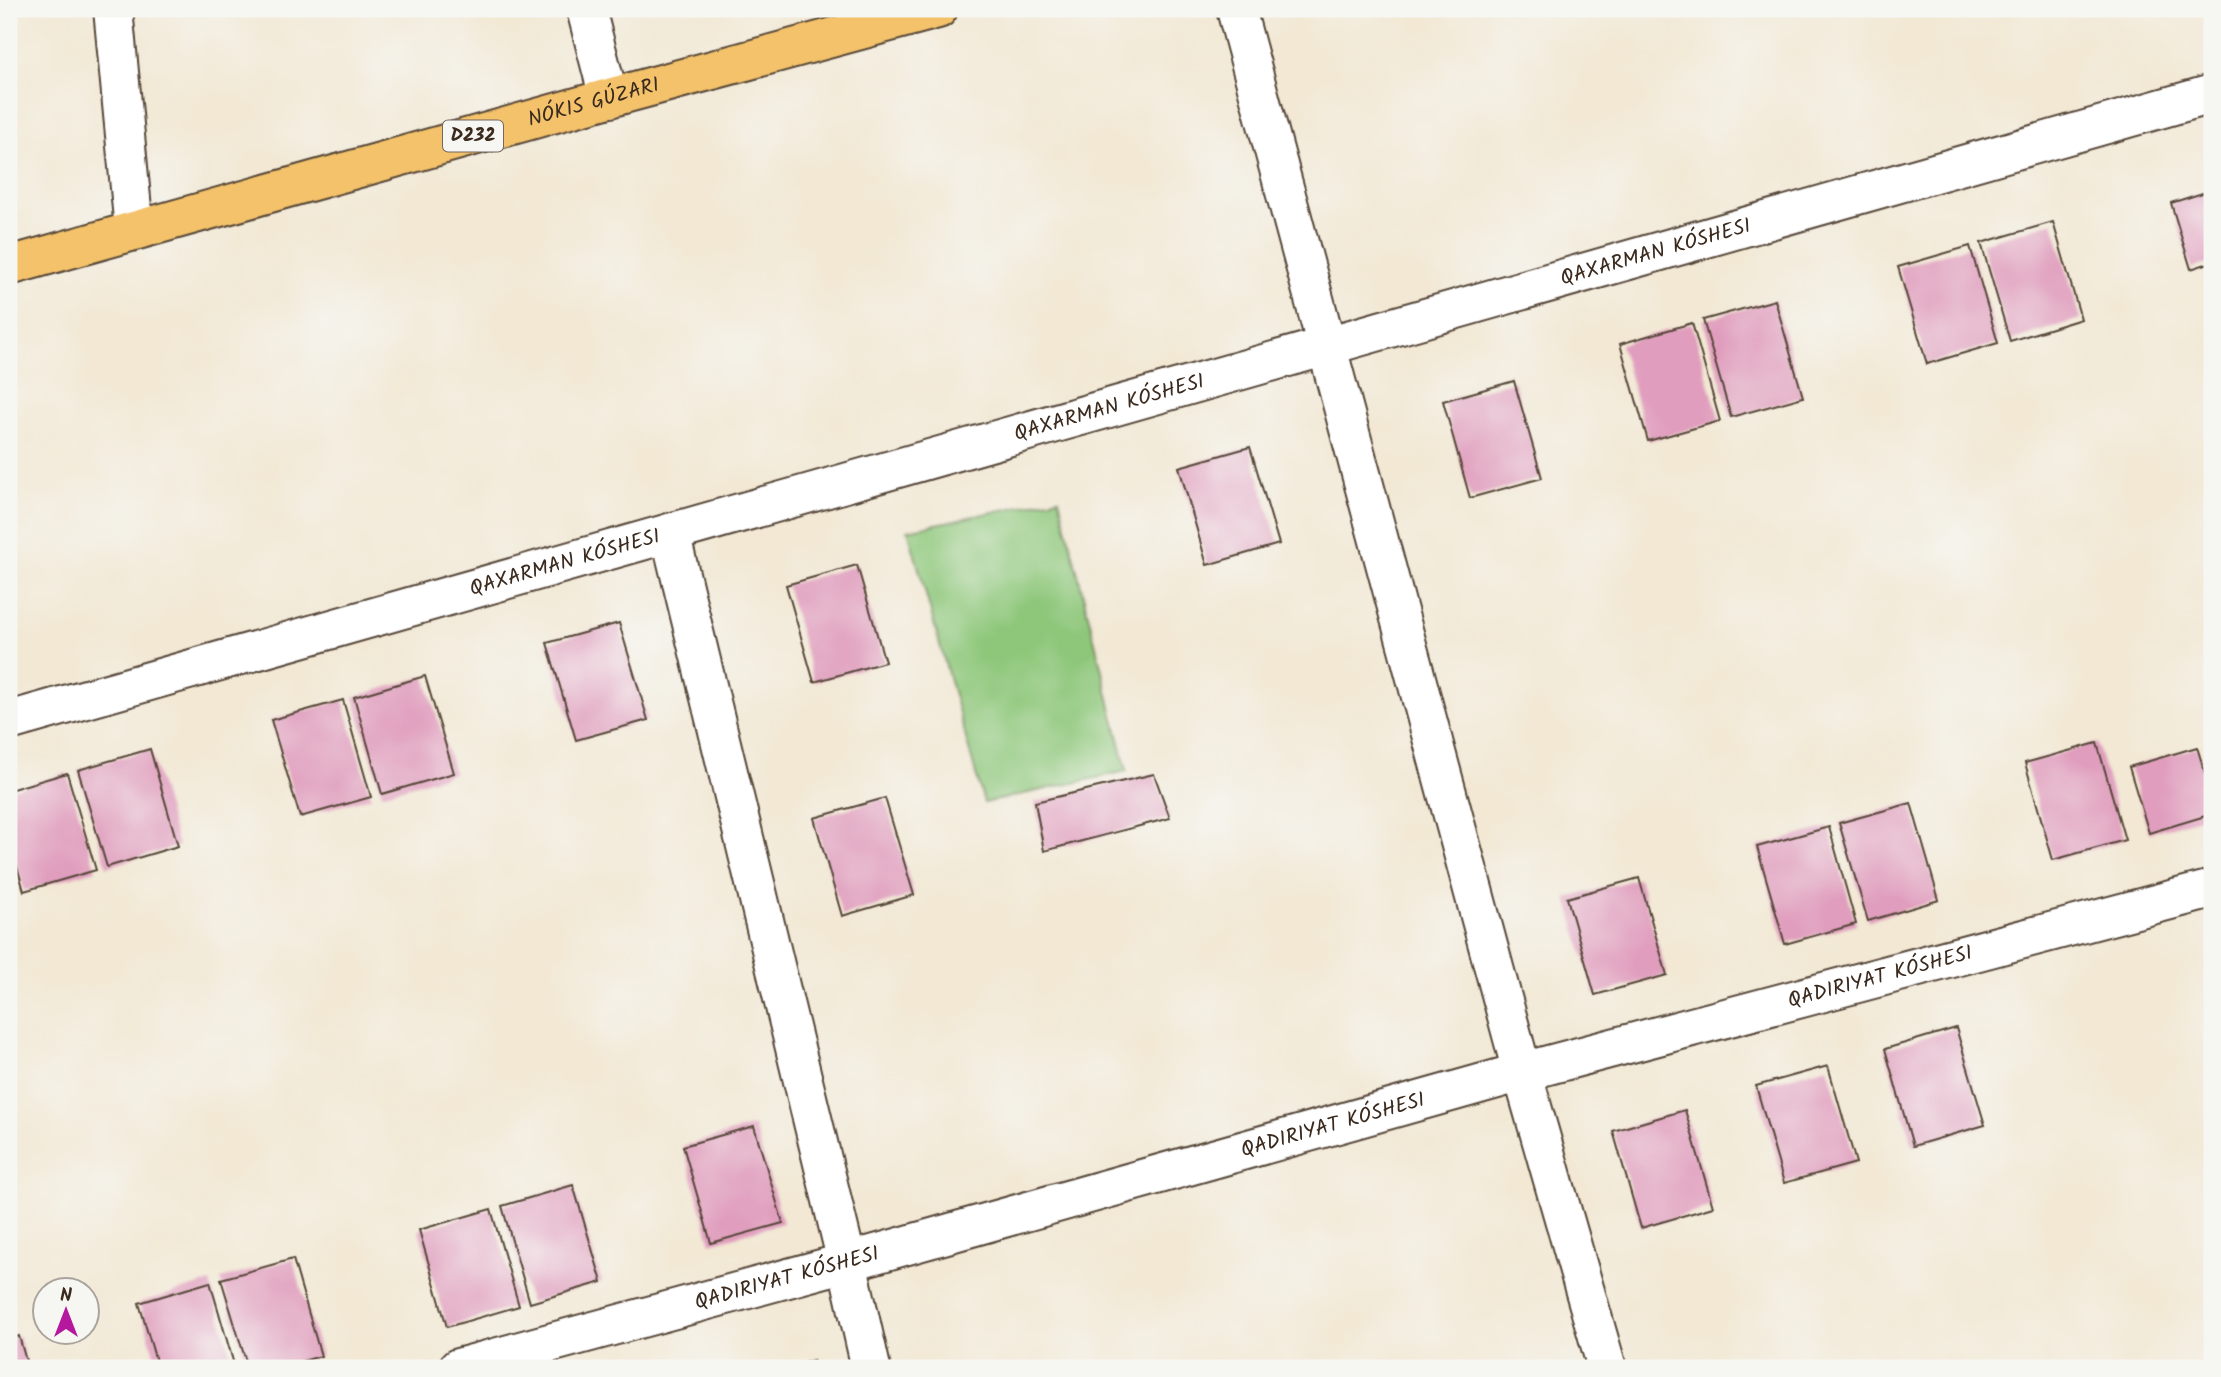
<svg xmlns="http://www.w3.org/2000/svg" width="2221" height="1377" font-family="Kalam,sans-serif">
  <rect width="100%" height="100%" fill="#f6f6f2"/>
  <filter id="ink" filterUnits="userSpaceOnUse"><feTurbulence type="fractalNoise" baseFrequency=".0143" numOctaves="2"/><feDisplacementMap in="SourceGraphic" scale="14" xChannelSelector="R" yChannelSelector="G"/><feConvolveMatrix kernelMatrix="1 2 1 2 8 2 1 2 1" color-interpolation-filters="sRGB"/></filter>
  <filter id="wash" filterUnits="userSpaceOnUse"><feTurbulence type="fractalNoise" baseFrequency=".00686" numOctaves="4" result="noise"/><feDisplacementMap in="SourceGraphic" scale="28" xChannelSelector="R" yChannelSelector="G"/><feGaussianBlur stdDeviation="1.57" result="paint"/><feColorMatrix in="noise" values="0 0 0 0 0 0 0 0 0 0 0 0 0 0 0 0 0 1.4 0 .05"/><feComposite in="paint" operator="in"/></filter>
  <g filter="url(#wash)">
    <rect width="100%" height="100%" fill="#f2e8d4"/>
    <path fill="#8ec77a" stroke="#64784c" stroke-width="2" d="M1059 498 1127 771 984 803 908 530Z"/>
    <g id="blocks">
      <g fill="#e09dbd">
        <path d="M2212 190V262L2191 269 2171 203Z"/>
        <path d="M2053 222 2081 319 2010 341 1981 243Z"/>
        <path d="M1970 246 1998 343 1927 364 1898 267Z"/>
        <path d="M1775 300 1803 397 1731 417 1703 320Z"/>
        <path d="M1692 323 1720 421 1648 441 1620 344Z"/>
        <path d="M1514 381 1542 478 1470 498 1443 401Z"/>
        <path d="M1250 447 1279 544 1207 565 1179 467Z"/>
        <path d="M857 565 885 662 814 682 786 585Z"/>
        <path d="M619 623 648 720 576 740 547 643Z"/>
        <path d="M425 676 454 773 382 794 354 697Z"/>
        <path d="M343 700 371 797 300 817 271 720Z"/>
        <path d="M2097 743 2125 840 2053 860 2025 763Z"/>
        <path d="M2197 747 2212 796V814L2149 833 2129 767Z"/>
        <path d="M150 749 178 846 107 867 78 770Z"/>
        <path d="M67 773 96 870 24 891 9 838V790Z"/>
        <path d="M1154 774 1170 818 1044 851 1035 802Z"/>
        <path d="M885 798 914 895 842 916 814 818Z"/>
        <path d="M1911 803 1939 900 1868 921 1839 823Z"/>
        <path d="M1829 827 1856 924 1785 944 1757 847Z"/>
        <path d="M1639 878 1667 975 1595 995 1567 898Z"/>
        <path d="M1956 1028 1985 1125 1913 1146 1885 1049Z"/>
        <path d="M1828 1066 1856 1163 1784 1183 1756 1086Z"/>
        <path d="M1685 1110 1713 1207 1641 1228 1613 1131Z"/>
        <path d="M754 1126 783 1223 711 1243 683 1146Z"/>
        <path d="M573 1185 602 1282 530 1303 502 1206Z"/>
        <path d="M491 1209 519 1306 447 1327 419 1230Z"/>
        <path d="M293 1259 321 1356 277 1368H248L221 1279Z"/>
        <path d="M210 1282 235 1368H158L139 1303Z"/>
        <path d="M19 1336 28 1368H9V1339Z"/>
        <path d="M813 1360 816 1368H787Z"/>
      </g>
    </g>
  </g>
  <g filter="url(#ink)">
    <use href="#blocks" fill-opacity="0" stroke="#564639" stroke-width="2"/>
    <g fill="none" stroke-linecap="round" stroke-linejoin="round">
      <g stroke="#564639" stroke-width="42">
        <g id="minor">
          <path d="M113 9 134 230"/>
          <path d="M586 9 609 98"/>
          <path d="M1236 9 1522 1072 1607 1368"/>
          <path d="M670 533 847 1262 871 1368"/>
          <path id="s1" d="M9 721 2212 94"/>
          <path id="s2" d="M458 1368 847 1262 1522 1072 2212 889"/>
        </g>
      </g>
      <g stroke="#564639" stroke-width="42">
        <g id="major">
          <path id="s3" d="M9 266 609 98 938 9"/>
        </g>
      </g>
      <use href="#minor" stroke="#fff" stroke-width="38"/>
      <use href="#major" stroke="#f3c26a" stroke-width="38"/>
    </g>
  </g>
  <g text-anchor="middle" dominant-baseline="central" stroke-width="6" stroke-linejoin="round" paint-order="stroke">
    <rect fill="#f6f6f2" stroke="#73675e" stroke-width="2" x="443" y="120.5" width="60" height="31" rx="5"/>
    <g font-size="19" font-weight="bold" fill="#3b2a1e">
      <text x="473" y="136">D232</text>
    </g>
    <g font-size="21" fill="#3b2a1e" stroke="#f6f6f2">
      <text stroke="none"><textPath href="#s3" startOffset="607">NÓKIS GÚZARI</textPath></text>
      <text stroke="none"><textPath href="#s1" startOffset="1712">QAXARMAN KÓSHESI</textPath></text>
      <text stroke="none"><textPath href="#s1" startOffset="1144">QAXARMAN KÓSHESI</textPath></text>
      <text stroke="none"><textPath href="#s1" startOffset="578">QAXARMAN KÓSHESI</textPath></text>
      <text stroke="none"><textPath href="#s2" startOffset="1475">QADIRIYAT KÓSHESI</textPath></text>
      <text stroke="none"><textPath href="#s2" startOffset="908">QADIRIYAT KÓSHESI</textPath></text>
      <text stroke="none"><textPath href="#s2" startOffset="341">QADIRIYAT KÓSHESI</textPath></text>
    </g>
  </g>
  <rect width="2221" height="1377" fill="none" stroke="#f6f6f2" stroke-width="35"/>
  <g transform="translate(66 1311)"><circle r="33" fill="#f6f6f2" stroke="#aba49d" stroke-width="2"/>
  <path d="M0-5L12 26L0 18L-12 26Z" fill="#b5179e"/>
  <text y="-10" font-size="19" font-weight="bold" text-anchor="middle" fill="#3b2a1e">N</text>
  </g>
</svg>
